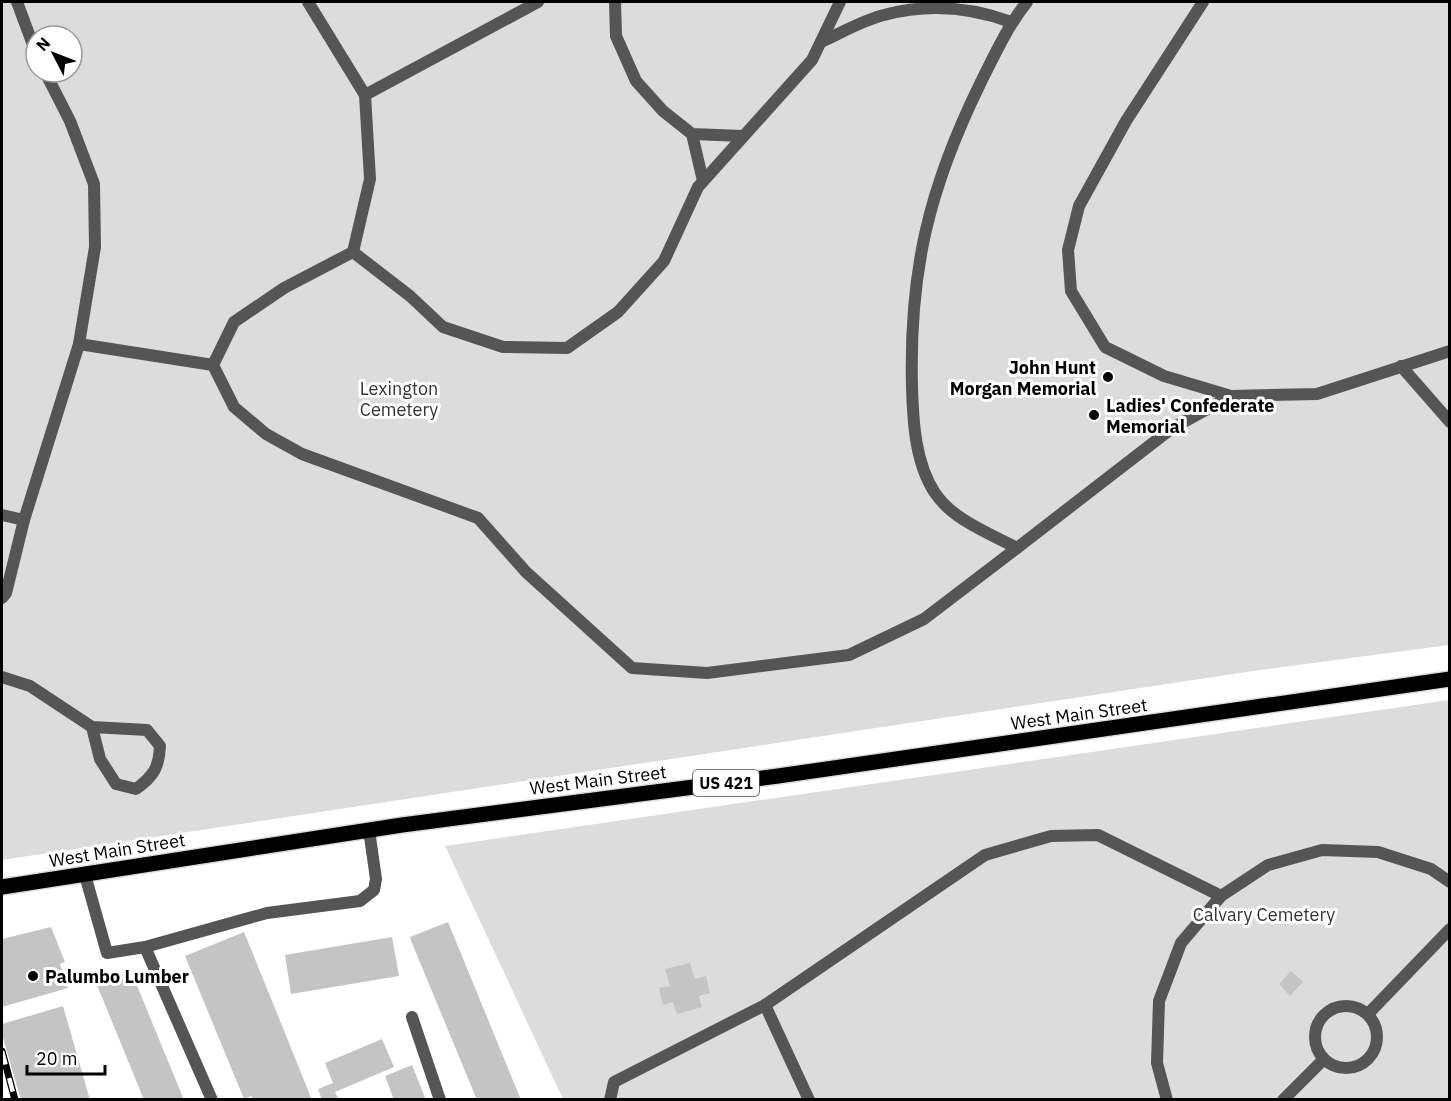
<svg xmlns="http://www.w3.org/2000/svg" width="1451" height="1101" font-family="'IBM Plex Sans',sans-serif">
  <rect width="100%" height="100%" fill="#fff"/>
  <g fill="#dcdcdc" fill-rule="evenodd">
    <path d="M2 2H1449V645L1253 671 2 860ZM36 36H72V72H36Z"/>
    <path d="M1449 700V1099H563L445 846Z"/>
  </g>
  <g fill="#c4c4c4">
    <path d="M448 922 521 1100H477L412 943 410 937Z"/>
    <path d="M51 927 65 962 60 964 68 988 2 1007V939Z"/>
    <path d="M244 932 251 949 312 1100H253L252 1096 244 1099 185 956Z"/>
    <path d="M392 937 399 976 291 994 285 955Z"/>
    <path d="M690 963 695 979 706 976 710 993 699 996 702 1007 677 1014 673 1002 663 1005 659 988 670 986 665 969Z"/>
    <path d="M131 971 184 1100H144L97 985Z"/>
    <path d="M1291 971 1303 982 1290 996 1279 984Z"/>
    <path d="M63 1006 90 1100H21L2 1034V1024Z"/>
    <path d="M382 1039 394 1067 335 1092 339 1100H322L318 1089 333 1083 325 1063Z"/>
    <path d="M412 1065 426 1100H394L385 1076Z"/>
  </g>
  <g fill="none" stroke-linecap="round" stroke-linejoin="round">
    <g stroke="#dbdbdb" stroke-width="18">
      <path id="primary" d="M2 887 402 825 778 776 1450 679"/>
    </g>
    <g stroke="#555" stroke-width="12">
      <path d="M17 2 36 53"/>
      <path d="M308 2 365 95 370 179 353 252"/>
      <path d="M615 2 616 36 636 81 663 111 692 134 742 136"/>
      <path d="M840 2 812 60 698 187 664 261 618 312 567 348 503 347 443 327 410 296 353 252 284 288 234 322 213 365 234 407 266 434 302 454 478 518 526 572 632 668 707 673 849 655 924 619 1017 548C989 533 953 520 935 493 915 463 913 421 912 387 909 271 929 188 980 84 994 56 1007 27 1027 2"/>
      <path d="M1203 2 1126 121 1079 206 1068 250 1071 291 1105 347 1164 376 1231 396"/>
      <path d="M821 42C841 33 863 20 884 15 928 3 970 7 1011 22"/>
      <path d="M365 95 538 2"/>
      <path d="M692 134 703 181"/>
      <path d="M79 344 213 365"/>
      <path d="M1401 366 1450 422"/>
      <path d="M2 515 24 520 79 344 95 247 94 184 70 121 45 72"/>
      <path d="M2 598 6 593 24 520"/>
      <path d="M2 677 30 686 92 727 147 730 160 746C159 767 154 776 136 789L116 784 100 759 92 727"/>
      <path d="M85 875 107 953 145 947 212 1100"/>
      <path d="M145 947 267 913 360 901 374 890 376 879 369 830"/>
      <path d="M765 1005 985 855 1051 836 1098 835 1221 896"/>
      <circle cx="1346" cy="1037" r="31"/>
      <path d="M1368 1014 1450 929"/>
      <path d="M412 1017 440 1100"/>
      <path d="M610 1100 614 1082 765 1005 809 1100"/>
      <path d="M1167 1100 1157 1063 1159 1001 1181 943 1221 896 1268 865 1322 850 1378 852 1431 869 1450 882"/>
      <path d="M1283 1100 1324 1059"/>
    </g>
    <path stroke="#555" stroke-width="12" d="M1017 548 1171 429 1231 396 1317 394 1450 351"/>
    <use href="#primary" stroke="#000" stroke-width="15"/>
    <g stroke="#000" stroke-width="7">
      <path id="rail" d="M2 1051 15 1100"/>
    </g>
    <use href="#rail" stroke="#fff" stroke-width="4.5" stroke-dasharray="14" stroke-linecap="butt"/>
  </g>
  <g fill="#000" stroke="#fff" stroke-width="2">
    <circle cx="1108" cy="377" r="6"/>
    <circle cx="1094" cy="415" r="6"/>
    <circle cx="33" cy="976" r="6"/>
  </g>
  <g text-anchor="middle" dominant-baseline="central" stroke-width="6" stroke-linejoin="round" paint-order="stroke">
    <rect fill="#fff" stroke="#4c4c4c" stroke-width="1.5" x="693" y="770" width="66" height="26" rx="4.5"/>
    <g font-size="16" font-weight="bold" fill="#000">
      <text x="726" y="783">US 421</text>
    </g>
    <g font-size="18" font-weight="bold" fill="#000" stroke="#fff" text-anchor="start">
      <text x="1096" y="367" text-anchor="end">John Hunt<tspan x="1096" dy="21">Morgan Memorial</tspan></text>
      <text x="1106" y="405">Ladies' Confederate<tspan x="1106" dy="21">Memorial</tspan></text>
      <text x="45" y="976">Palumbo Lumber</text>
    </g>
    <g font-size="18" fill="#333" stroke="#fff">
      <text x="399" y="388">Lexington<tspan x="399" dy="21">Cemetery</tspan></text>
      <text x="1264" y="914">Calvary Cemetery</text>
    </g>
    <g font-size="18" fill="#000" stroke="#fff">
      <text transform="translate(1079 714) rotate(-8)">West Main Street</text>
      <text transform="translate(598 780) rotate(-7)">West Main Street</text>
      <text transform="translate(117 850) rotate(-9)">West Main Street</text>
    </g>
  </g>
  <rect width="1451" height="1101" fill="none" stroke="#000000" stroke-width="6"/>
  <g transform="translate(54 54) rotate(312)"><circle r="28" fill="#ffffff" stroke="#999999" stroke-width="1.5"/>
  <path d="M0-4.5L10 22L0 15L-10 22Z" fill="#000000"/>
  <text y="-9" font-size="16" font-weight="bold" text-anchor="middle" fill="#000000">N</text>
  </g>
  <path d="M27 1065v9h78v-9" fill="none" stroke="#000000" stroke-width="3"/>
  <text x="36" y="1065" font-size="18" fill="#000000" stroke="#ffffff" stroke-width="4.5" paint-order="stroke">20 m</text>
</svg>
